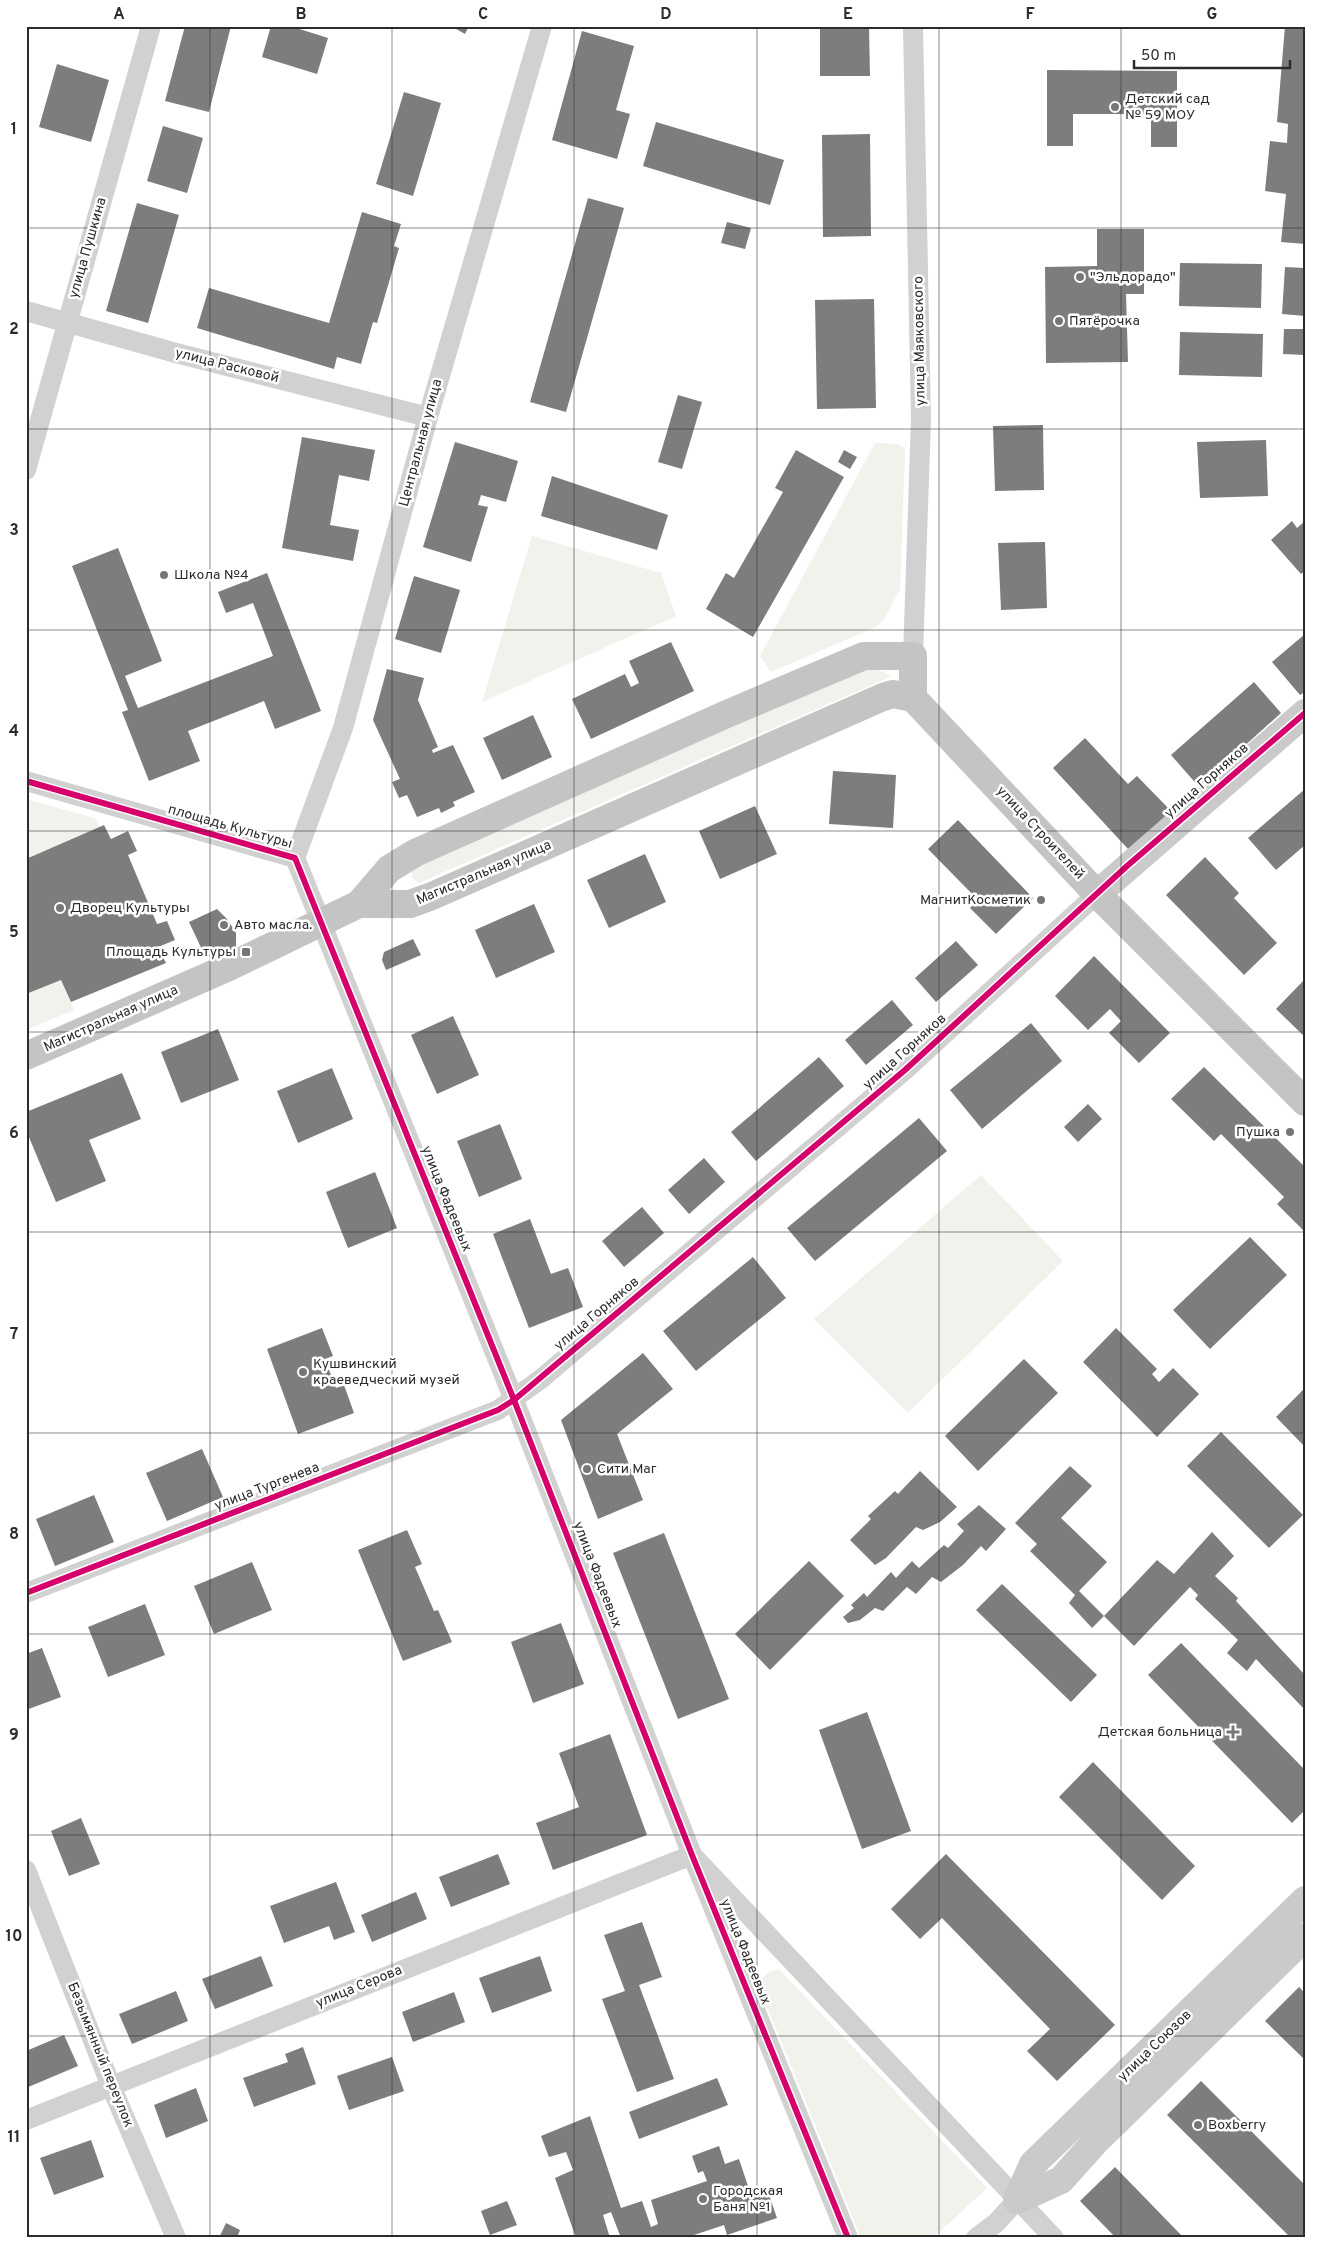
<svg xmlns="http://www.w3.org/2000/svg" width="1331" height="2264" font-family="Overpass,sans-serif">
  <rect width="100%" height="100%" fill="#fff"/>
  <g fill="#f0f2eb">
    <path d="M875 443 899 444 905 449 900 589 883 621 876 627 771 672 760 656Z"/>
    <path d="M532 536 661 573 676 616 482 702Z"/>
    <path d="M874 668 892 676 419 883 412 878 411 867 856 670Z"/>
    <path d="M26 799 95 818 99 827 26 859Z"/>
    <path d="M61 980 74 1010 26 1030V994Z"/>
    <path d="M981 1175 1063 1261 908 1413 814 1319Z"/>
    <path d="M779 1969 987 2188 933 2238H861L759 1987C763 1975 768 1972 779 1969Z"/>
  </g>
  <g fill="#7d7d7d">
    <path d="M185 26H231L209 112 165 101Z"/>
    <path d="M271 26H290L328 38 317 74 262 57Z"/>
    <path d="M451 26H469L465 34Z"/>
    <path d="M820 26H869L870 76H820Z"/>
    <path d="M1285 26H1305V244L1281 242 1286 194 1265 191 1270 141 1287 143 1288 124 1277 122Z"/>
    <path d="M582 31 634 46 616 110 630 114 617 159 552 140Z"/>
    <path d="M57 64 109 80 91 142 39 127Z"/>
    <path d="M1047 70 1177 71V147H1151V114H1073V146H1047Z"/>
    <path d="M404 92 441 103 413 196 376 184Z"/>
    <path d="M656 122 784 160 770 205 643 166Z"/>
    <path d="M163 126 203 138 187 193 147 181Z"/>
    <path d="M870 134 871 236 823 237 822 135Z"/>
    <path d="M588 198 624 208 566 412 530 402Z"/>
    <path d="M137 203 179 215 148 323 106 311Z"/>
    <path d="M362 212 401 224 394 246 399 248 377 323 373 322 361 364 337 357 334 369 197 328 209 288 329 323Z"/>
    <path d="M727 222 751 228 745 249 721 243Z"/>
    <path d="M1097 229H1144V294H1126L1128 362 1046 363 1045 267 1097 266Z"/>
    <path d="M1180 263 1262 264 1261 308 1179 306Z"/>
    <path d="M1285 267 1305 268V316L1282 314Z"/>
    <path d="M874 299 876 408 817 409 815 300Z"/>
    <path d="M1284 329H1304V355L1283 354Z"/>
    <path d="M1180 332 1263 334 1262 377 1179 375Z"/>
    <path d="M678 395 702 402 682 469 658 462Z"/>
    <path d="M1043 425 1044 490 995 491 993 426Z"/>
    <path d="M302 437 375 450 369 481 339 475 330 525 359 530 353 561 282 548Z"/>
    <path d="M1266 440 1268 496 1200 498 1197 442Z"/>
    <path d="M455 442 518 461 506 502 481 495 478 505 488 507 471 562 423 547Z"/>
    <path d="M796 450 844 477 753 637 706 609 726 573 734 578 783 492 775 488Z"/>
    <path d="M844 450 857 457 850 469 838 462Z"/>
    <path d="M552 476 668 515 657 550 541 516Z"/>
    <path d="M1292 521 1297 528 1305 521V571L1301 574 1271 540Z"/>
    <path d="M1045 542 1047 608 1001 610 998 543Z"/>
    <path d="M118 548 162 661 125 676 138 708 273 656 253 603 226 613 218 592 267 573 321 711 275 729 264 701 188 731 200 761 149 781 122 712 128 710 72 566Z"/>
    <path d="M414 576 460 590 441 653 395 639Z"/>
    <path d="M1305 634V692L1300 695 1272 662Z"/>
    <path d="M671 642 694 691 591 739 572 699 625 674 631 687 639 683 629 661Z"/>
    <path d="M387 669 424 678 418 700 438 747 432 750 433 753 453 745 475 792 453 802 455 806 441 813 439 808 417 817 407 795 399 798 392 782 400 779 373 720Z"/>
    <path d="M1254 682 1281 713 1199 787 1171 755Z"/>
    <path d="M533 715 552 757 502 780 483 738Z"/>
    <path d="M1085 738 1128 784 1137 776 1171 811 1129 850 1053 768Z"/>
    <path d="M833 771 896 775 893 828 829 824Z"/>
    <path d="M1305 789V845L1276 870 1248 838Z"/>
    <path d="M755 806 777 854 720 879 699 831Z"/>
    <path d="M958 820 1033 898 996 934 970 908 978 900 928 849Z"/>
    <path d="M104 825 111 839 128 831 137 851 128 855 157 924 167 921 175 940 158 947 166 963 71 1002 61 980 26 994V859Z"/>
    <path d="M645 854 666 902 609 928 587 880Z"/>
    <path d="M1205 857 1239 893 1234 898 1277 943 1244 975 1166 895Z"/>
    <path d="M534 904 555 952 496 978 475 930Z"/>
    <path d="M217 909 227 919 236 933V947L217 959 204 954 189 922Z"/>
    <path d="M413 939 421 955 386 970 382 960 384 952Z"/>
    <path d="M956 941 978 965 936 1002 915 978Z"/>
    <path d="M1094 956 1170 1033 1139 1063 1109 1033 1121 1021 1110 1009 1088 1030 1055 996Z"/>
    <path d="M1305 979V1037L1276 1009Z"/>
    <path d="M892 1000 913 1025 866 1065 845 1040Z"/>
    <path d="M453 1016 479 1075 437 1094 411 1035Z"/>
    <path d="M1031 1023 1062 1061 982 1129 950 1090Z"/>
    <path d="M218 1029 239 1080 181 1103 161 1052Z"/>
    <path d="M819 1057 844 1086 756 1161 731 1132Z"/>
    <path d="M1204 1067 1305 1167V1228L1303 1230 1277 1204 1284 1197 1221 1134 1214 1141 1171 1099Z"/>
    <path d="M332 1068 353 1119 298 1143 277 1091Z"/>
    <path d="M122 1073 141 1119 89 1140 106 1181 56 1202 26 1130V1112Z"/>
    <path d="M1088 1104 1102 1119 1078 1142 1064 1127Z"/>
    <path d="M919 1118 947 1151 815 1261 787 1228Z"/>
    <path d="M500 1124 522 1179 479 1197 457 1141Z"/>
    <path d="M704 1158 725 1182 689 1214 668 1190Z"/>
    <path d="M375 1172 397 1228 348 1248 326 1192Z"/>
    <path d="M642 1207 664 1233 624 1267 602 1241Z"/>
    <path d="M530 1219 551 1274 568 1268 583 1307 529 1328 493 1234Z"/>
    <path d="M1250 1237 1287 1275 1210 1349 1173 1310Z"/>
    <path d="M753 1257 786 1298 696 1371 663 1331Z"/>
    <path d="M322 1328 333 1356 325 1359 336 1388 344 1385 354 1413 298 1434 267 1349Z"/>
    <path d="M1116 1328 1157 1369 1152 1374 1159 1382 1173 1368 1199 1394 1157 1437 1083 1362Z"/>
    <path d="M643 1353 673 1389 617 1434 643 1500 598 1519 561 1420Z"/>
    <path d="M1024 1359 1058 1393 978 1471 945 1436Z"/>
    <path d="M1305 1388V1447L1276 1417Z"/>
    <path d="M1221 1432 1303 1515 1269 1548 1187 1466Z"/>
    <path d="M202 1449 223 1497 167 1521 146 1473Z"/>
    <path d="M1070 1466 1092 1486 1061 1518 1107 1562 1079 1591 1104 1616 1092 1628 1069 1603 1075 1595 1030 1551 1037 1544 1015 1523Z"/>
    <path d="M920 1471 957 1507 940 1522 923 1530 916 1527 886 1558 875 1565 850 1540 871 1519 868 1516 895 1491 898 1494Z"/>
    <path d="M94 1495 114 1542 55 1566 36 1519Z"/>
    <path d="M979 1505 1006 1529 986 1551 981 1546 963 1565 941 1582 932 1577 916 1594 907 1587 883 1611 875 1608 860 1620 848 1623 843 1617 854 1608 851 1605 864 1593 867 1597 891 1572 896 1578 912 1561 919 1568 944 1545 948 1548 964 1531 957 1524Z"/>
    <path d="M407 1530 422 1564 415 1567 434 1611 438 1610 452 1642 403 1661 358 1550Z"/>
    <path d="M1212 1532 1234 1556 1215 1576 1238 1598 1236 1601 1305 1675V1710L1256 1659 1247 1671 1227 1653 1238 1640 1195 1599 1198 1595 1190 1587 1134 1646 1104 1616 1157 1560 1174 1574Z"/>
    <path d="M664 1533 729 1699 678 1719 613 1553Z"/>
    <path d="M809 1561 844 1596 770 1670 735 1634Z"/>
    <path d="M252 1562 272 1610 214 1634 194 1586Z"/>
    <path d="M1002 1584 1097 1675 1071 1702 976 1610Z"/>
    <path d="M145 1604 165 1655 108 1677 88 1627Z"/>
    <path d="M561 1623 584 1684 533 1703 511 1642Z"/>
    <path d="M1181 1643 1305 1770V1810L1292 1823 1148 1675Z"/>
    <path d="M42 1648 61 1697 26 1710V1654Z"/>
    <path d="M867 1712 911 1831 862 1849 819 1730Z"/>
    <path d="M610 1734 647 1835 553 1870 536 1823 579 1807 559 1753Z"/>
    <path d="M1093 1762 1195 1866 1162 1900 1059 1797Z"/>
    <path d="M81 1818 100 1864 69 1876 51 1831Z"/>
    <path d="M498 1854 510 1884 451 1907 439 1877Z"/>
    <path d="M946 1854 1115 2025 1057 2081 1027 2051 1050 2029 942 1918 920 1939 891 1909Z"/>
    <path d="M336 1882 355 1932 334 1940 329 1926 284 1943 270 1906Z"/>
    <path d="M416 1892 427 1919 372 1942 361 1915Z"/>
    <path d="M642 1922 662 1977 639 1985 674 2079 637 2092 602 1999 625 1991 604 1935Z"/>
    <path d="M261 1956 273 1986 215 2009 202 1979Z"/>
    <path d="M540 1956 552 1991 492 2013 479 1978Z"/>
    <path d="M1299 1987 1305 1993V2060L1265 2021Z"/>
    <path d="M176 1991 188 2021 132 2044 119 2014Z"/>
    <path d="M454 1992 465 2022 413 2042 402 2012Z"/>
    <path d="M64 2035 78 2066 26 2088V2051Z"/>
    <path d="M303 2047 316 2084 254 2107 243 2078 288 2062 285 2054Z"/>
    <path d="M392 2057 404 2091 349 2110 337 2076Z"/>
    <path d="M717 2078 728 2105 639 2139 629 2112Z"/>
    <path d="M1201 2081 1305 2185V2238H1291L1167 2115Z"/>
    <path d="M196 2088 208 2121 166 2138 154 2105Z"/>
    <path d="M590 2116 621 2208 642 2201 651 2227 658 2224 651 2200 707 2181 703 2171 698 2173 692 2156 719 2146 725 2164 739 2159 752 2198 768 2192 777 2218 727 2235 724 2225 685 2238H621L611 2212 603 2215 610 2238H576L555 2178 573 2170 566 2152 549 2157 541 2136Z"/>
    <path d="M91 2140 104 2177 54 2195 40 2158Z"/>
    <path d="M1115 2167 1184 2238H1116L1080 2201Z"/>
    <path d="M507 2201 517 2225 490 2235 481 2211Z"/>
    <path d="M226 2223 240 2230 237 2238H219Z"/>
  </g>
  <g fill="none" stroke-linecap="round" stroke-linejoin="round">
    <g stroke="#d1d1d1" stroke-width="20">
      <path d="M913 26 921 419 913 656"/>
      <path d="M26 311 176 353 428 417"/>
      <path d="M26 470 151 26"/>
      <path d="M26 781 295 858 514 1400 692 1855 848 2238"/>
      <path d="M295 858 343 728 428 417 542 26"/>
      <path d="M26 1593 498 1410 541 1379 905 1070 1097 894"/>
      <path d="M26 1870 111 2086 176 2238"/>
      <path d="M26 2120 692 1855 1054 2238"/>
      <path d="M976 2238 996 2223 1017 2200"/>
    </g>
    <g stroke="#cacaca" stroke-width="28">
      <path d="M1097 894 1305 713"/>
      <path d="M1017 2200 1033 2164 1305 1900"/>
      <path d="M1017 2200 1061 2180 1096 2141 1305 1937"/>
    </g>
    <g stroke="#c4c4c4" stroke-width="28">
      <path d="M359 904 389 869 415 853 729 713 864 656H913V698L1097 894 1305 1102"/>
      <path d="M26 1056 229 967 359 904H410L432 896 883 697 893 694 913 698"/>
    </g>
    <g stroke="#fff" stroke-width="9">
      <g id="cycleway">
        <path d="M26 781 295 858 514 1400 692 1855 848 2238"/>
        <path d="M26 1593 498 1410 514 1400 905 1070 1127 866 1305 713"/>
      </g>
    </g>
    <use href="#cycleway" stroke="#d6006c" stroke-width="6"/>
  </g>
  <path fill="none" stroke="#2c2c2c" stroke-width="1" stroke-opacity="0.55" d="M210 26V2238M392 26V2238M574 26V2238M757 26V2238M939 26V2238M1121 26V2238M26 228H1305M26 429H1305M26 630H1305M26 831H1305M26 1032H1305M26 1232H1305M26 1433H1305M26 1634H1305M26 1835H1305M26 2036H1305"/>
  <g fill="#767676" stroke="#fff" stroke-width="2">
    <circle cx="1115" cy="107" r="5"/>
    <circle cx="1080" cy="277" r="5"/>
    <circle cx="1059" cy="321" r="5"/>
    <circle cx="164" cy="575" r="5"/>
    <circle cx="1041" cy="900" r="5"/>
    <circle cx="60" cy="908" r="5"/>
    <circle cx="224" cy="925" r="5"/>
    <rect x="241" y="947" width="10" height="10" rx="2.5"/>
    <circle cx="1290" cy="1132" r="5"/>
    <circle cx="303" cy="1372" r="5"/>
    <circle cx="587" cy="1469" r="5"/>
    <path d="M1230.5 1724.5h5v5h5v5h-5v5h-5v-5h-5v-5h5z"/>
    <circle cx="1198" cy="2125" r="5"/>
    <circle cx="703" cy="2199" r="5"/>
  </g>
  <g text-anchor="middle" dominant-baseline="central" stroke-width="5" stroke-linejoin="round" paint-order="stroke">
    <g font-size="14" fill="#2c2c2c" stroke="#fff" text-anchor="start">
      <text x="1125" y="99">Детский сад<tspan x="1125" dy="16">№ 59 МОУ</tspan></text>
      <text x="1090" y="277">"Эльдорадо"</text>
      <text x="1069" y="321">Пятёрочка</text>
      <text x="174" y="575">Школа №4</text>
      <text x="1031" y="900" text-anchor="end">МагнитКосметик</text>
      <text x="70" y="908">Дворец Культуры</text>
      <text x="234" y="925">Авто масла.</text>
      <text x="236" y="952" text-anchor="end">Площадь Культуры</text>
      <text x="1280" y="1132" text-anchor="end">Пушка</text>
      <text x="313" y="1364">Кушвинский<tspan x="313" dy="16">краеведческий музей</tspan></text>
      <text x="597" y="1469">Сити Маг</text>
      <text x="1222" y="1732" text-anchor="end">Детская больница</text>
      <text x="1208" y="2125">Boxberry</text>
      <text x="713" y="2191">Городская<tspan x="713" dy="16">Баня №1</tspan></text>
    </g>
    <g font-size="14" fill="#2c2c2c" stroke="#fff">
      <text transform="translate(88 248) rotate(-74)">улица Пушкина</text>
      <text transform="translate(920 341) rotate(-91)">улица Маяковского</text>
      <text transform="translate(227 366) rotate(14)">улица Расковой</text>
      <text transform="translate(421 443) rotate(-75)">Центральная улица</text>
      <text transform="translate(1207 781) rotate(-41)">улица Горняков</text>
      <text transform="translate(230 827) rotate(16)">площадь Культуры</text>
      <text transform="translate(1040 833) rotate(47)">улица Строителей</text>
      <text transform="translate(484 873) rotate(-23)">Магистральная улица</text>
      <text transform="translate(111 1019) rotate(-24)">Магистральная улица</text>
      <text transform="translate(905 1052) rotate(-42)">улица Горняков</text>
      <text transform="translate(446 1199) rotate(68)">улица Фадеевых</text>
      <text transform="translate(597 1314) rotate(-40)">улица Горняков</text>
      <text transform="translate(267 1487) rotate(-21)">улица Тургенева</text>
      <text transform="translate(597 1575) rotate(69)">улица Фадеевых</text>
      <text transform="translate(745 1952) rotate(68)">улица Фадеевых</text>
      <text transform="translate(359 1987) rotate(-22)">улица Серова</text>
      <text transform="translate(1155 2046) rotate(-44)">улица Союзов</text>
      <text transform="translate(100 2055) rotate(68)">Безымянный переулок</text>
    </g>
  </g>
  <rect width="1331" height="2264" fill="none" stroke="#ffffff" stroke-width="55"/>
  <path d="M1134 60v8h156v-8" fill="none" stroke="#2c2c2c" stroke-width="2.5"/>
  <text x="1141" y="60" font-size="15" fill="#2c2c2c" stroke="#ffffff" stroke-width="4" paint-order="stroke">50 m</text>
  <rect x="28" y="28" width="1276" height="2208" fill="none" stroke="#2c2c2c" stroke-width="2"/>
  <g font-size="16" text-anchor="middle" font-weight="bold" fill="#2c2c2c">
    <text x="119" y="19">A</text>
    <text x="301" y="19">B</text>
    <text x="483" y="19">C</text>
    <text x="666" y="19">D</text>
    <text x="848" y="19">E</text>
    <text x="1030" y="19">F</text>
    <text x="1212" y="19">G</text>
    <text x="14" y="134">1</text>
    <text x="14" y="334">2</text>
    <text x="14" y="535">3</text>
    <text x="14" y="736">4</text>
    <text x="14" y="937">5</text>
    <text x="14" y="1138">6</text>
    <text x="14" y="1339">7</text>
    <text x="14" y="1539">8</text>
    <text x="14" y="1740">9</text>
    <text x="14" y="1941">10</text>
    <text x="14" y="2142">11</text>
  </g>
</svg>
